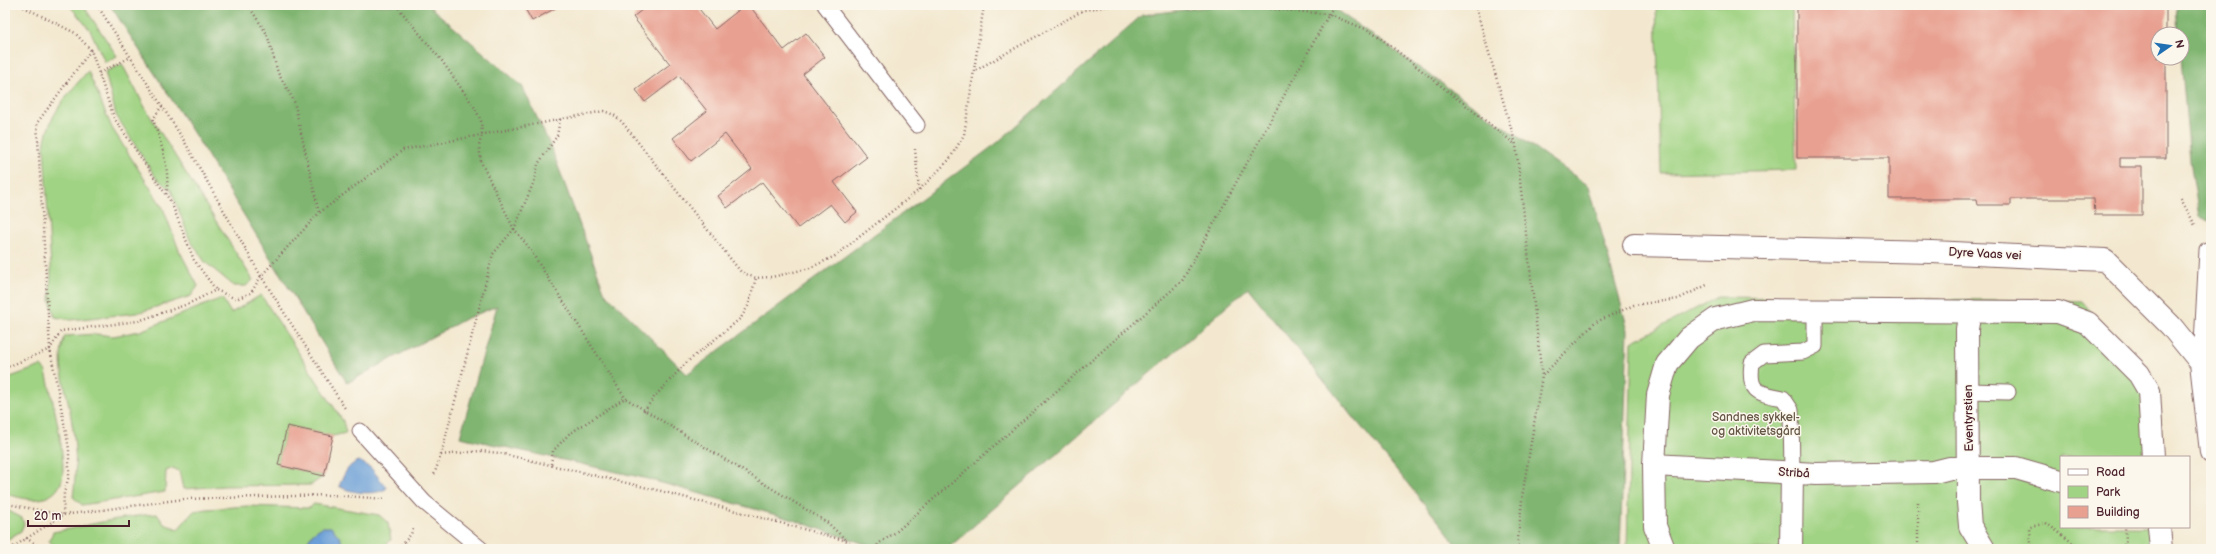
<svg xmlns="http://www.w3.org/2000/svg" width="2216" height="554" font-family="'Balsamiq Sans',sans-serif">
  <rect width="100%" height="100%" fill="#fbf7ec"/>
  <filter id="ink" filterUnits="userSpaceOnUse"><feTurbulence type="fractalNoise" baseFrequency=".025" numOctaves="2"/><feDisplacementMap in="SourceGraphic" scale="8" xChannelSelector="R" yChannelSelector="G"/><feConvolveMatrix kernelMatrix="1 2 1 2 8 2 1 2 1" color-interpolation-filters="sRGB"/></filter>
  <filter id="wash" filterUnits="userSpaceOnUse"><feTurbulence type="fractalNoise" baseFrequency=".012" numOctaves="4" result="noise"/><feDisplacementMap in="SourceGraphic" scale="16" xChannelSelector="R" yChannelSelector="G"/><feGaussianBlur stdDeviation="0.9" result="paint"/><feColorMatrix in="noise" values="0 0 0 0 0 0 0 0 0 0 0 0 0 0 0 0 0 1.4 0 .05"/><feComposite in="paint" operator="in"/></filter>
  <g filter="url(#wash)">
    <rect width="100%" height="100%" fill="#f3e8cf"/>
    <g fill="#a0d383" stroke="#757957">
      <path d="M69 5H83L117 56 105 62 90 30Z"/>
      <path d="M1656 5H1792L1796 170 1661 173Z"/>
      <path d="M122 64 147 111 253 280 246 286H234L205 262 190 240 171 190 156 178 116 115 105 72Z"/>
      <path d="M88 71 112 128 163 208 179 250 198 286 191 296 137 313 71 320 55 317 50 301 51 269 44 147C48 115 67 95 88 71Z"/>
      <path d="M261 295 343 421 346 433 333 436 287 426 278 465 324 476 311 485 224 486 183 489 179 471 173 468 166 471 165 492 82 505 73 497C77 468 76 445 71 417 67 390 55 362 65 336L96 334 113 336 140 331 222 298 231 313Z"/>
      <path d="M1718 297 2082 301 2159 391 2162 457H2061V527H2165L2166 549H1627L1632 342Z"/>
      <path d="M41 366 46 371C51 394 69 463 61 483 51 506 23 500 5 493V379Z"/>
      <path d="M314 504 379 515 388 523 391 540 382 549H342L343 544 313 533 303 548 299 549H58L49 541 53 532C88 526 121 516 157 514L164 524 178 529 194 511 207 509 247 506 309 508Z"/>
      <path d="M5 509 22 518 24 524 21 531 5 541Z"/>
    </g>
    <g fill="#80b571" stroke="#656a4e">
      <path d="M110 5H428L522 86 551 147 605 293 687 374 997 143 1142 15 1222 5H1329L1589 186 1628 330 1620 549H1458L1448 533 1248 288 947 549H880L787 518 644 478 460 437 497 306 465 319 347 383 198 140Z"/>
      <path d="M2176 5H2211V221L2199 216 2190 160 2181 58 2182 34H2178Z"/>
    </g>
    <g fill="#6b9fd7" stroke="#5a5f81">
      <path d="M359 461 371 468 387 488C378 496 349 493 339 486 344 475 347 465 359 461Z"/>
      <path d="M322 527H331L339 536 343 545 342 549H299L303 548 313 533Z"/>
    </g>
    <g id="blocks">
      <g fill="#e8a091">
        <path d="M523 5H561L532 21Z"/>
        <path d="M648 5H696L715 29 745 5H749L784 50 806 33 825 57 803 74 867 157 834 182 857 212 845 222 830 204 798 228 762 182 727 208 718 196 752 169 725 134 691 161 673 138 707 111 679 76 645 102 636 90 670 64 633 17Z"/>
        <path d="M1797 5H2166V34H2158V58H2166V158H2120V167H2142V215H2095L2094 199H2011V205H1978L1977 199H1889V158H1797Z"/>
        <path d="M287 426 333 436 324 476 278 465Z"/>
      </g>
    </g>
  </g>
  <g filter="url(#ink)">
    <use href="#blocks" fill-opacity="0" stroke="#856564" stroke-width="1"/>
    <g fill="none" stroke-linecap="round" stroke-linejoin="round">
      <g stroke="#856564" stroke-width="17">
        <g id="service">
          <path d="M825 5 917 125"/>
          <path d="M2201 363 2207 250 2211 249"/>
          <path d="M1968 391 2008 392"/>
          <path d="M360 431 424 502 481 549"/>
          <path d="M1792 472 1791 410 1783 398C1758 393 1748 393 1752 363L1764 354 1803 352 1815 346V310"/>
        </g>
      </g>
      <g stroke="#856564" stroke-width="24">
        <g id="minor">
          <path d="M1634 245 1932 252 2105 260 2171 326 2201 363 2211 452"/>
          <path d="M1970 311 1967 329 1968 502 1970 526 1984 549"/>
          <path d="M1654 465 1816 474 1934 472 1950 468H2016L2061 481"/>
          <path d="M2159 527 2161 549"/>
          <path d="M1664 549 1655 526 1654 465 1658 395 1667 364 1689 338 1716 319 1753 310 2058 312 2088 323 2139 374 2149 391 2153 457"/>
          <path d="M1791 549 1792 472"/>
        </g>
      </g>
      <g stroke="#856564" stroke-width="2.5" stroke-dasharray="1 3" stroke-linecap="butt">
        <path d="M20 5 75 33 91 50"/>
        <path d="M97 5 183 139 261 276 346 410"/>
        <path d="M248 5 267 34 278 73 294 101 319 213"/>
        <path d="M396 5 442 61 475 108 481 121 482 134 479 146 481 162 514 229 493 254 441 455 434 475"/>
        <path d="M1227 5 1328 14 1373 32 1516 145"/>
        <path d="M1475 5 1516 145 1542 376"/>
        <path d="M976 70 1084 10 1116 5"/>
        <path d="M99 73 131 57"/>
        <path d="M162 106 153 119C161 144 171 170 166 196"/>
        <path d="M560 119 557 136 538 164 535 179 514 229 527 245 625 398 828 523 847 541"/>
        <path d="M915 149 919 190"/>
        <path d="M2181 199 2196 227"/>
        <path d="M5 368 50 349 61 331 138 321 188 304 216 290 236 299 251 293 261 276 319 213 403 150 604 111 614 115 622 122 741 272 756 278 772 277 810 268 835 256 919 190 949 160 964 135 984 5"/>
        <path d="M644 411 655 396 686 363 741 318 748 306 756 278"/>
        <path d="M441 455 480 451 499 453 661 491 818 533 847 541 856 549"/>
        <path d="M551 464 553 451 569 434 625 398"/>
        <path d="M5 502 13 505 63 515 64 493 69 476V449L50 349 37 123 91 50 114 118 171 202 194 260 216 290"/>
        <path d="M1918 502V549"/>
        <path d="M26 538 43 549"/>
        <path d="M10 549 63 515 184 499 331 495 386 499"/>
        <path d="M399 549 411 534 414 526"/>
        <path d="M876 549 878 544 896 532 1182 281 1334 5"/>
        <path d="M1517 549 1523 491 1542 376 1596 322 1634 305 1678 299 1707 285"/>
        <path d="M2035 549 2031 544 2030 527 2046 523 2081 549"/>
        <path d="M2123 549 2126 540 2125 527"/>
      </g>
      <use href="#service" stroke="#fff" stroke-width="15"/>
      <use href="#minor" stroke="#fff" stroke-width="22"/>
    </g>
  </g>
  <g text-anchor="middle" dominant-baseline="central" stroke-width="3" stroke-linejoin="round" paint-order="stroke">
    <g font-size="12" fill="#4a1f2b" stroke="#fbf7ec">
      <text transform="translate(1985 254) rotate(3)">Dyre Vaas vei</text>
      <text transform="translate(1969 418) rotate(-91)">Eventyrstien</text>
      <text transform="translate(1794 473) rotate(4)">Stribå</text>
    </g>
    <g font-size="12" fill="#645545" stroke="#fbf7ec">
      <text x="1756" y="417">Sandnes sykkel-<tspan x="1756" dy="14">og aktivitetsgård</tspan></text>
    </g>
  </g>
  <rect width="2216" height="554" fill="none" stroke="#fbf7ec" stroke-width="20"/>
  <rect x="2060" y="456" width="130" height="72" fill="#fbf7ec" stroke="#b4a19f"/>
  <rect x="2068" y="469" width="20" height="6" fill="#ffffff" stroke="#b4a19f"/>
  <text x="2096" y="476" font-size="12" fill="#4a1f2b">Road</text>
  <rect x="2068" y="486" width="20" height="12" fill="#a0d383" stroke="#b4a19f"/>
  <text x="2096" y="496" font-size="12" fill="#4a1f2b">Park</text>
  <rect x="2068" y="506" width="20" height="12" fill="#e8a091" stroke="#b4a19f"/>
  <text x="2096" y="516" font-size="12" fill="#4a1f2b">Building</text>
  <g transform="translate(2170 46) rotate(77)"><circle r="19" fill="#fbf7ec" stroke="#b4a19f"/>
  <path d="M0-3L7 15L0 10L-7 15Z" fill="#1f6fb2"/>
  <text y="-6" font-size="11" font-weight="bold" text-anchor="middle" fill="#4a1f2b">N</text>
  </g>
  <path d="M28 520v6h101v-6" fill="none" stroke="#4a1f2b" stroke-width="2"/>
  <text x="34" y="520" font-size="12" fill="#4a1f2b" stroke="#fbf7ec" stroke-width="3" paint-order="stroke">20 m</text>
</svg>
